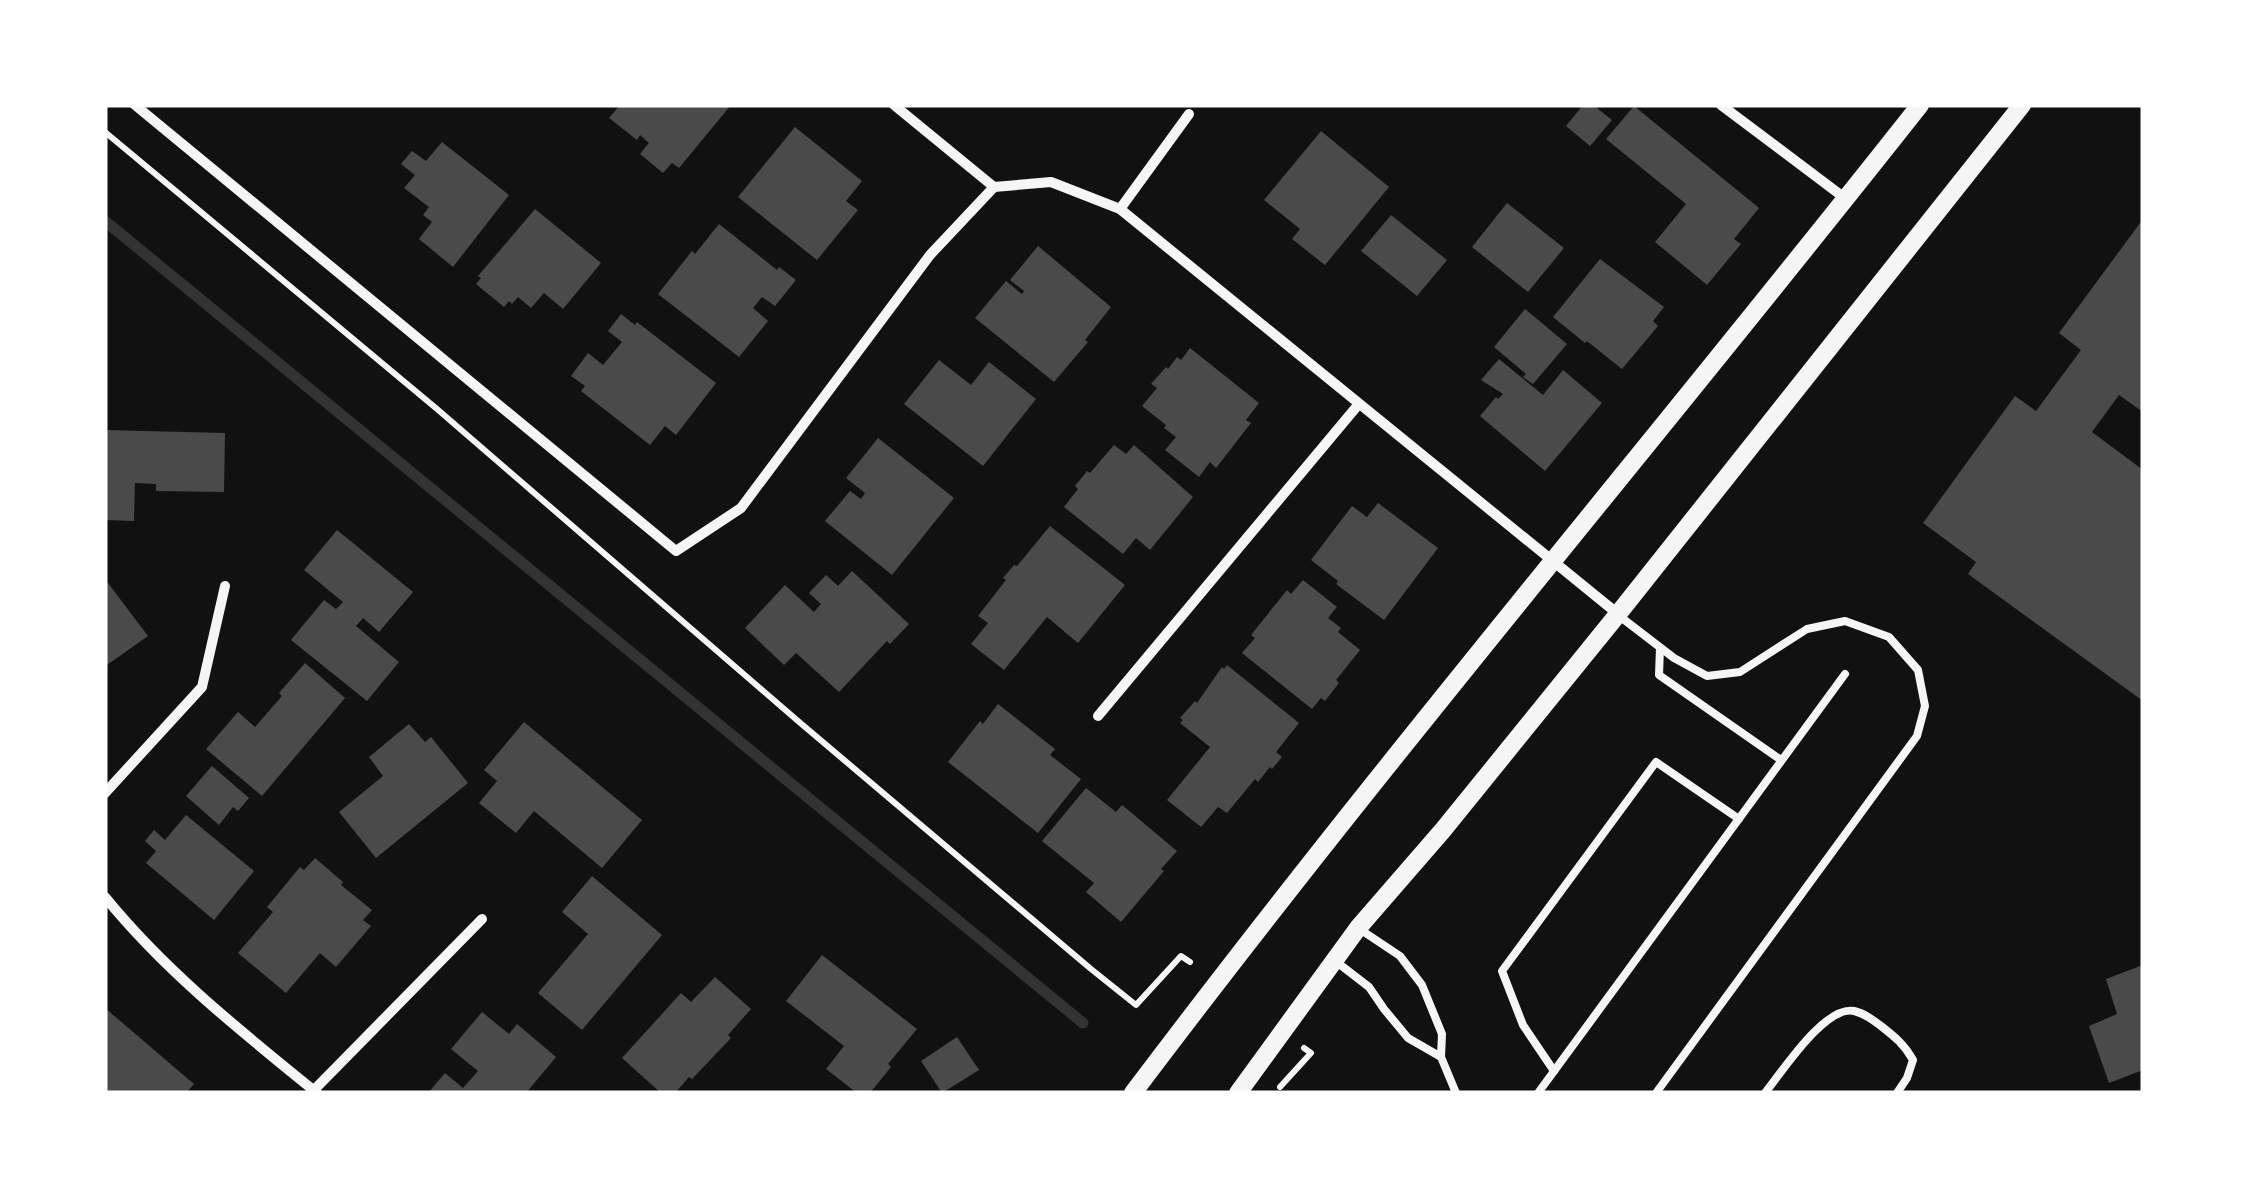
<svg xmlns="http://www.w3.org/2000/svg" width="2248" height="1198" font-family="'Fira Sans',sans-serif">
  <rect width="100%" height="100%" fill="#111"/>
  <g fill="none" stroke-linecap="round" stroke-linejoin="round">
    <path stroke="#333" stroke-width="11" d="M105 221 1083 1023"/>
  </g>
  <g fill="#4a4a4a">
    <path d="M620 105H731L679 168 672 163 663 173 640 154 649 143 640 135 637 140 609 118Z"/>
    <path d="M1583 105H1593L1612 120 1590 146 1566 126Z"/>
    <path d="M1634 106 1759 208 1734 239 1741 244 1707 285 1655 242 1686 204 1606 139Z"/>
    <path d="M795 127 862 181 846 201 858 210 817 260 738 197Z"/>
    <path d="M1321 131 1389 187 1325 265 1292 239 1300 229 1264 200Z"/>
    <path d="M442 142 509 195 453 267 419 239 432 222 423 215 429 207 404 188 415 175 401 164 412 151 426 161Z"/>
    <path d="M1507 203 1564 248 1528 292 1472 247Z"/>
    <path d="M535 209 601 263 563 309 544 293 531 308 518 297 512 304 509 301 504 307 476 284 481 278 478 276Z"/>
    <path d="M1391 215 1447 260 1417 296 1361 251Z"/>
    <path d="M2143 219V412L2119 395 2092 432 2143 470V701L1968 574 1976 562 1923 523 2015 396 2036 411 2081 350 2059 333Z"/>
    <path d="M719 224 777 270 779 267 796 280 775 306 762 297 753 308 768 321 739 357 658 294 692 251 695 254Z"/>
    <path d="M1038 246 1111 307 1085 340 1088 342 1054 382 975 318 1006 281 1022 294 1024 291 1010 280Z"/>
    <path d="M1600 259 1664 307 1653 321 1658 326 1622 369 1587 341 1585 343 1553 317Z"/>
    <path d="M1525 309 1567 344 1533 384 1523 377 1526 374 1494 347Z"/>
    <path d="M621 314 635 325 637 322 716 383 676 435 665 426 650 445 581 391 585 386 571 376 588 353 603 365 622 342 608 331Z"/>
    <path d="M1190 348 1259 403 1246 420 1251 423 1216 468 1210 462 1199 477 1165 450 1176 437 1164 428 1166 425 1142 406 1157 388 1151 384 1166 367 1168 369 1177 357 1181 360Z"/>
    <path d="M1499 359 1543 395 1563 370 1602 403 1545 471 1480 416 1496 397 1498 399 1503 394 1481 380Z"/>
    <path d="M939 360 971 385 989 362 1036 399 983 466 904 404Z"/>
    <path d="M105 430 225 433 224 492 156 491V484L135 483 134 521 105 520Z"/>
    <path d="M878 438 954 498 892 575 825 521 850 491 861 499 865 493 846 478Z"/>
    <path d="M1114 445 1126 454 1134 445 1193 497 1150 550 1136 538 1123 554 1064 507 1078 489 1075 486 1087 471 1090 473Z"/>
    <path d="M1378 503 1438 548 1384 620 1336 584 1338 581 1311 560 1352 506 1367 517Z"/>
    <path d="M1050 526 1125 585 1078 643 1047 617 1004 670 971 644 988 623 978 616 1006 580 1003 578 1014 565 1017 566Z"/>
    <path d="M337 530 413 592 379 632 363 618 356 626 399 662 367 701 291 640 324 600 336 609 343 602 304 570Z"/>
    <path d="M852 571 909 624 890 644 887 641 839 692 796 653 784 665 745 628 785 585 814 612 821 604 809 593 826 575 838 586Z"/>
    <path d="M105 579 148 636 107 665 105 662Z"/>
    <path d="M1303 580 1337 607 1328 618 1341 628 1338 632 1360 650 1336 680 1339 683 1325 701 1321 698 1312 709 1242 653 1255 638 1251 635 1287 590 1291 594Z"/>
    <path d="M305 663 345 698 262 796 206 749 238 712 255 727 282 696 279 693Z"/>
    <path d="M1227 665 1299 723 1276 752 1282 757 1272 769 1270 767 1258 782 1255 779 1227 813 1218 807 1201 827 1167 800 1210 747 1180 723 1183 720 1180 718 1195 701 1197 703 1222 667 1224 669Z"/>
    <path d="M998 704 1055 749 1050 755 1081 779 1038 833 948 762 980 721 983 724Z"/>
    <path d="M524 722 642 820 602 868 534 811 516 833 479 803 497 781 484 770Z"/>
    <path d="M409 724 425 742 431 737 468 783 376 858 339 812 383 776 369 757Z"/>
    <path d="M212 766 249 798 238 811 233 807 219 825 186 796Z"/>
    <path d="M1086 788 1116 812 1122 805 1177 851 1161 869 1164 871 1121 922 1086 892 1094 883 1042 841Z"/>
    <path d="M186 815 254 871 214 920 146 863 156 851 145 841 154 830 165 840Z"/>
    <path d="M315 858 343 882 341 885 372 910 363 920 371 926 336 967 320 953 286 993 238 953 273 912 267 907 300 867 304 870Z"/>
    <path d="M592 876 662 935 582 1030 538 993 588 934 562 912Z"/>
    <path d="M822 955 917 1029 888 1064 891 1067 870 1093H857L826 1069 844 1046 786 1001Z"/>
    <path d="M2143 965V1070L2109 1083 2089 1026 2117 1014 2106 979Z"/>
    <path d="M715 977 751 1009 728 1035 731 1038 692 1079 689 1077 675 1093H661L622 1058 681 993 691 1002Z"/>
    <path d="M105 1008 194 1084 186 1093H105Z"/>
    <path d="M482 1012 509 1034 517 1024 556 1057 526 1093H428L445 1073 463 1088 478 1071 451 1049Z"/>
    <path d="M957 1037 979 1070 942 1093 921 1061Z"/>
  </g>
  <g fill="none" stroke-linecap="round" stroke-linejoin="round">
    <g stroke="#f5f5f5" stroke-width="6">
      <path d="M105 132 437 409 798 721 1091 969 1136 1005 1181 956 1190 962"/>
      <path d="M1280 1087 1311 1053 1304 1048"/>
    </g>
    <g stroke="#f5f5f5" stroke-width="8">
      <path d="M1618 615 1674 658 1707 676 1740 672 1807 629 1845 621 1889 637 1918 670 1925 706 1917 736 1656 1093"/>
      <path d="M1660 648 1659 675 1781 760"/>
      <path d="M1334 960 1369 987 1384 1009 1408 1038 1441 1057 1442 1034 1422 985 1400 956 1361 930"/>
      <path d="M1441 1057 1456 1093"/>
      <path d="M1554 1071 1523 1025 1502 971 1656 762 1739 819"/>
      <path d="M1538 1093 1845 674"/>
      <path d="M1765 1093C1782 1072 1825 1005 1854 1011 1864 1013 1873 1020 1881 1026 1895 1037 1904 1044 1913 1060L1907 1078 1897 1093"/>
    </g>
    <g stroke="#f5f5f5" stroke-width="10">
      <path d="M135 105 676 551 741 508 930 255 994 187"/>
      <path d="M894 105 994 187 1051 182 1120 209 1618 614"/>
      <path d="M1721 105 1846 199"/>
      <path d="M1120 209 1189 114"/>
      <path d="M1098 716 1358 405"/>
      <path d="M105 793 202 687 225 586"/>
      <path d="M105 897C166 972 242 1032 317 1093"/>
      <path d="M314 1090 482 919"/>
    </g>
    <g stroke="#f5f5f5" stroke-width="18">
      <path d="M1133 1093C1386 757 1659 436 1920 105"/>
      <path d="M1238 1093 1358 928 1443 830 1618 614 2022 105"/>
    </g>
  </g>
  <rect width="2248" height="1198" fill="none" stroke="#ffffff" stroke-width="215"/>
</svg>
